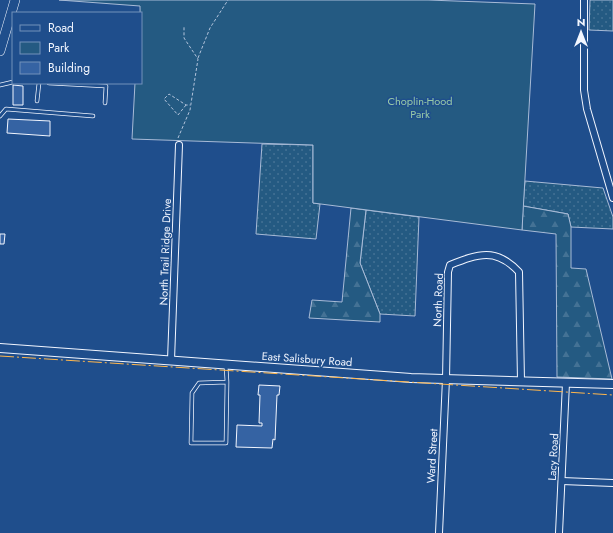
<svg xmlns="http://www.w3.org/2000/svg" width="613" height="533" font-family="Jost,sans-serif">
  <defs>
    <pattern id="grass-dots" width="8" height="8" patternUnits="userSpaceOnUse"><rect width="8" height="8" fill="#245a82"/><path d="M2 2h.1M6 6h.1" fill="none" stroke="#447295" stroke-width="1.8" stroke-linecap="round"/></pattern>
    <pattern id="forest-firs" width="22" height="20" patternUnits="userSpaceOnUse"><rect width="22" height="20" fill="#245a82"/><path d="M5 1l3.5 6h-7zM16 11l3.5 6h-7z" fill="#447295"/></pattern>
  </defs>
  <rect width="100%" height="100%" fill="#1f4e8c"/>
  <g fill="url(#grass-dots)" stroke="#a8bbd7">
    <path d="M590 0H613V31L589 30Z"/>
    <path d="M262 144 313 145V203L320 204 316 239 256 234Z"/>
    <path d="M525 181 603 188 613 217V229L571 227 568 214 523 206Z"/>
    <path d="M366 210 419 217 415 316 380 314 360 263Z"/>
  </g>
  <g fill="url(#forest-firs)" stroke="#a8bbd7">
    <path d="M523 206 568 214 571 227V268L586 269 612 379 557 377 556 234 522 230Z"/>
    <path d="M351 208 366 210 360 263 380 314V322L309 318 312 300 342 302Z"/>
  </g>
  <path fill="#245a82" stroke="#a8bbd7" d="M59 0H428L535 4 522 230 313 203V145L132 139 135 83H141L140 6Z"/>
  <g fill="#3563a3" stroke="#f2f6ff">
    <path d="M13 85 23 86V105H13Z"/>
    <path d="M8 119 50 121V136L7 133Z"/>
    <path d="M0 234H5L4 244H0Z"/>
    <path d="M259 385 280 386 279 395H277L275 440 273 439 272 448 236 447 237 425 262 426V423H259L260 395H258Z"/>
  </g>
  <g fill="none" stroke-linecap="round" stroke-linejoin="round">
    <g stroke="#f2f6ff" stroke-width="4.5">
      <g id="lane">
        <path d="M49 83 106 86 105 103"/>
        <path d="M0 85 13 82"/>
        <path d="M37 101 39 83"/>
        <path d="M0 116 6 109 93 116"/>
        <path d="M226 366 227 382 199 383 192 393 191 443H226L227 382"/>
      </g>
    </g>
    <g stroke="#f2f6ff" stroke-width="8">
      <g id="street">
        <path d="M584 0V90L587 109 613 198"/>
        <path d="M171 360 179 145"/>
        <path d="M562 481 613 483"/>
        <path d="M439 533 446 379 448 272 450 265C478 254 496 247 519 272L521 381"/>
        <path d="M559 533 566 383"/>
      </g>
    </g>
    <g stroke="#f2f6ff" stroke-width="10">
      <path id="secondary" d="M0 348 411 378 613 384"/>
    </g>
    <g stroke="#f2f6ff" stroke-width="10">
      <path id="primary" d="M0 51 15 0"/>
    </g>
    <g stroke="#b3c4dc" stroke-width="1" stroke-dasharray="3 2" stroke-linecap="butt">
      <path d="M198 58 210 28 228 0"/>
      <path d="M186 105 178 115 164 99 169 94 186 105H190"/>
      <path d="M178 138 190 110 198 59 184 38V27"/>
    </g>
    <use href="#lane" stroke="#1f4e8c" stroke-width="3"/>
    <use href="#street" stroke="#1f4e8c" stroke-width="6"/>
    <use href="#secondary" stroke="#1f4e8c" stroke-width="8"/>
    <use href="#primary" stroke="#1f4e8c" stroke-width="9"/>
    <path stroke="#ffb74d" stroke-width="1" stroke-dasharray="14 3 2 3" stroke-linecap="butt" d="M0 356 613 395"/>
  </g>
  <g text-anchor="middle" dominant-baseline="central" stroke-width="3" stroke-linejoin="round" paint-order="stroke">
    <g font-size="11" fill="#97c8a6" stroke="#1f4e8c">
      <text x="420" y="101">Choplin-Hood<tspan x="420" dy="13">Park</tspan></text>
    </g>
    <g font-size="11" fill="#f2f6ff" stroke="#1f4e8c">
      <text transform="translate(165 252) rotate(-88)">North Trail Ridge Drive</text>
      <text transform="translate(438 300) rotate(-88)">North Road</text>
      <text transform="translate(307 359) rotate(4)">East Salisbury Road</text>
      <text transform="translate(432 456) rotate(-87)">Ward Street</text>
      <text transform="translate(553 457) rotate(-87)">Lacy Road</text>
    </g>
  </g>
  <rect x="12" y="12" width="130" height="72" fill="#1f4e8c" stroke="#7391ba"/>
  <rect x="20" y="25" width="20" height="6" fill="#1f4e8c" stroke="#7391ba"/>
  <text x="48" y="32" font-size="12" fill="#f2f6ff">Road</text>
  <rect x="20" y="42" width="20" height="12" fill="#245a82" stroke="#7391ba"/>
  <text x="48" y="52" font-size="12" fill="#f2f6ff">Park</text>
  <rect x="20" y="62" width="20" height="12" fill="#3563a3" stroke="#7391ba"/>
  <text x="48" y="72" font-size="12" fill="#f2f6ff">Building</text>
  <g transform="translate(581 32)" stroke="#1f4e8c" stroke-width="3" paint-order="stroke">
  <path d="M0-3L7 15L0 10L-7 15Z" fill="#f2f6ff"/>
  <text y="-6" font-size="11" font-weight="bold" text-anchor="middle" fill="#f2f6ff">N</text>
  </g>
</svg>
